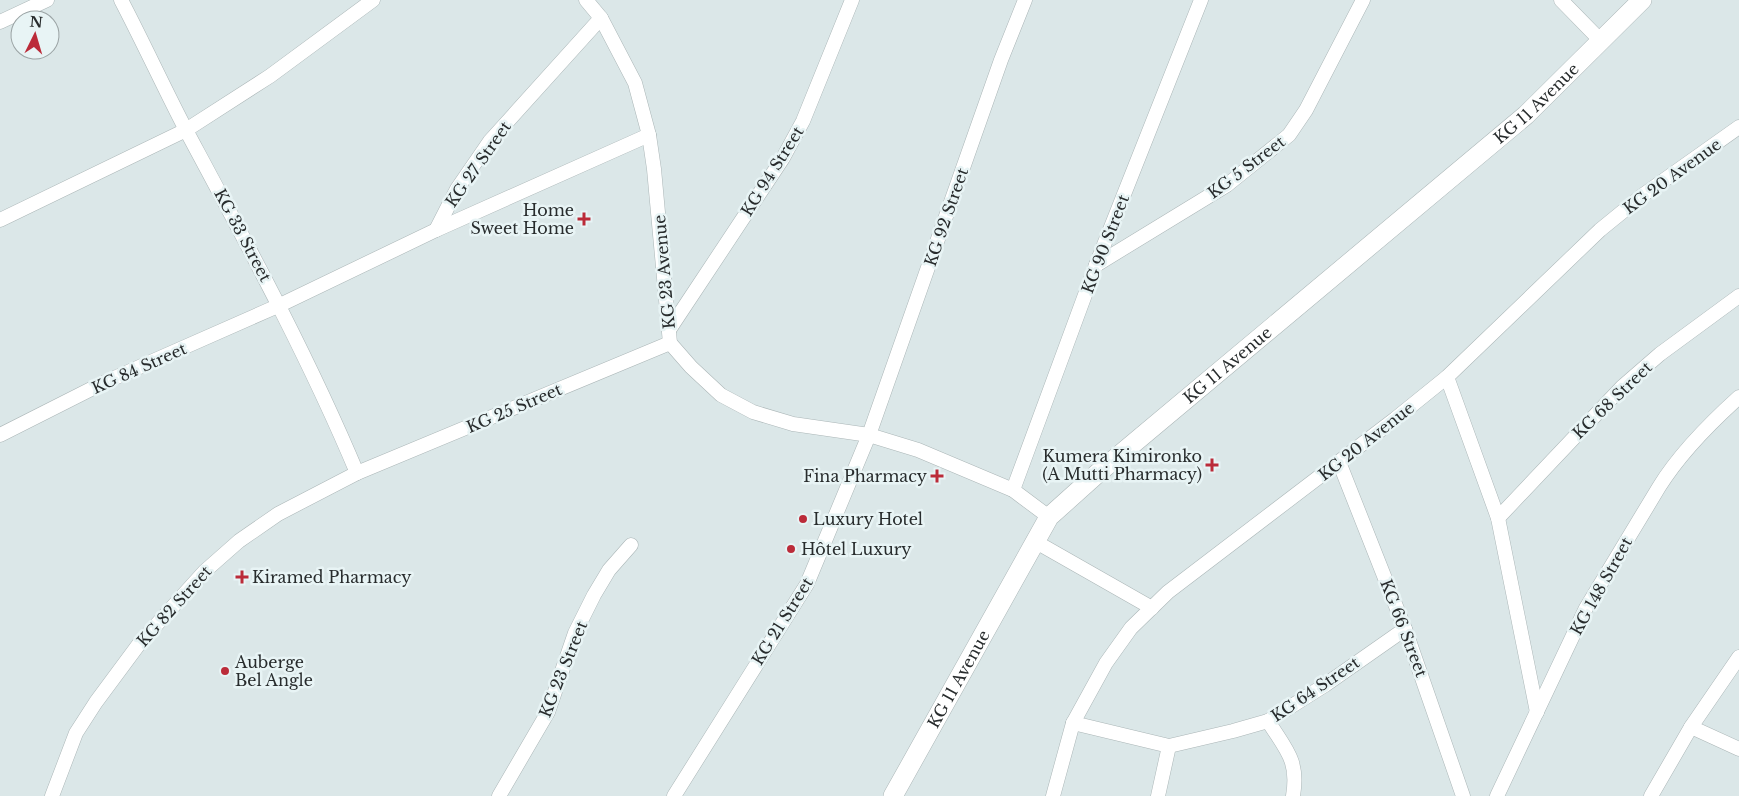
<svg xmlns="http://www.w3.org/2000/svg" width="1739" height="796" font-family="'Libre Baskerville',serif">
  <rect width="100%" height="100%" fill="#dbe7e8"/>
  <g fill="none" stroke-linecap="round" stroke-linejoin="round">
    <g stroke="#abb6b7" stroke-width="15">
      <g id="minor">
        <path d="M121 0C144 44 164 88 187 132 247 244 308 356 357 473"/>
        <path d="M586 0 601 18 635 83 649 135 654 169 670 343 691 367 721 395 753 412 793 424 869 435 918 450 1013 490 1049 517"/>
        <path d="M1561 0 1601 41"/>
        <path d="M0 22 47 0"/>
        <path d="M0 220 186 130 270 76 373 0"/>
        <path d="M436 230 649 135"/>
        <path d="M1096 265 1227 185 1289 135 1306 110 1363 0"/>
        <path d="M669 330 783 158 803 121 852 0"/>
        <path d="M1447 377 1498 518 1537 712"/>
        <path d="M0 435 103 383 280 305 436 230 457 189 490 141 601 18"/>
        <path d="M1339 462 1405 629 1463 796"/>
        <path d="M1013 490 1096 265 1201 0"/>
        <path d="M1498 518 1622 387 1660 354 1739 296"/>
        <path d="M1036 542 1152 608"/>
        <path d="M1268 721C1286 750 1299 760 1293 796"/>
        <path d="M1073 723 1169 746 1233 731 1268 721 1325 685 1405 629"/>
        <path d="M1691 727 1739 749"/>
        <path d="M52 796 76 733 96 702 139 644 205 571 239 541 278 514 357 473 670 343"/>
        <path d="M499 796 548 712 575 633 594 595 609 570 631 545"/>
        <path d="M674 796 807 584 869 435 1001 60 1025 0"/>
        <path d="M1053 796 1073 723 1106 663 1131 628 1168 592 1395 419 1447 377 1600 230 1643 195 1739 127"/>
        <path d="M1158 796 1169 746"/>
        <path d="M1497 796 1586 608 1659 487C1680 453 1709 424 1739 397"/>
        <path d="M1651 796 1691 727 1739 657"/>
      </g>
    </g>
    <g stroke="#abb6b7" stroke-width="20">
      <g id="secondary">
        <path id="s1" d="M893 796 1049 517 1098 473 1526 115 1642 0"/>
      </g>
    </g>
    <use href="#minor" stroke="#fff" stroke-width="14"/>
    <use href="#secondary" stroke="#fff" stroke-width="19"/>
  </g>
  <g fill="#bb2b39" stroke="#e8f4f5" stroke-width="2">
    <path d="M581.5 211.5h5v5h5v5h-5v5h-5v-5h-5v-5h5z"/>
    <path d="M1209.5 457.5h5v5h5v5h-5v5h-5v-5h-5v-5h5z"/>
    <path d="M934.5 468.5h5v5h5v5h-5v5h-5v-5h-5v-5h5z"/>
    <circle cx="803" cy="519" r="5"/>
    <circle cx="791" cy="549" r="5"/>
    <path d="M239.5 569.5h5v5h5v5h-5v5h-5v-5h-5v-5h5z"/>
    <circle cx="225" cy="671" r="5"/>
  </g>
  <g text-anchor="middle" dominant-baseline="central" stroke-width="5" stroke-linejoin="round" paint-order="stroke">
    <g font-size="16" fill="#282c2d" stroke="#e8f4f5">
      <text stroke="none"><textPath href="#s1" startOffset="959">KG 11 Avenue</textPath></text>
      <text transform="translate(478 164) rotate(-55)">KG 27 Street</text>
      <text transform="translate(1246 167) rotate(-37)">KG 5 Street</text>
      <text transform="translate(772 171) rotate(-58)">KG 94 Street</text>
      <text transform="translate(1672 176) rotate(-36)">KG 20 Avenue</text>
      <text transform="translate(946 217) rotate(-71)">KG 92 Street</text>
      <text transform="translate(243 235) rotate(62)">KG 33 Street</text>
      <text transform="translate(1105 244) rotate(-69)">KG 90 Street</text>
      <text transform="translate(664 272) rotate(-95)">KG 23 Avenue</text>
      <text stroke="none"><textPath href="#s1" startOffset="554">KG 11 Avenue</textPath></text>
      <text transform="translate(139 368) rotate(-24)">KG 84 Street</text>
      <text transform="translate(1612 400) rotate(-44)">KG 68 Street</text>
      <text transform="translate(514 408) rotate(-23)">KG 25 Street</text>
      <text transform="translate(1366 441) rotate(-38)">KG 20 Avenue</text>
      <text transform="translate(1601 586) rotate(-61)">KG 148 Street</text>
      <text transform="translate(174 606) rotate(-48)">KG 82 Street</text>
      <text transform="translate(782 621) rotate(-58)">KG 21 Street</text>
      <text transform="translate(1404 628) rotate(69)">KG 66 Street</text>
      <text transform="translate(563 669) rotate(-68)">KG 23 Street</text>
      <text stroke="none"><textPath href="#s1" startOffset="134">KG 11 Avenue</textPath></text>
      <text transform="translate(1315 689) rotate(-34)">KG 64 Street</text>
    </g>
    <g font-size="16" fill="#282c2d" stroke="#e8f4f5" text-anchor="start">
      <text x="574" y="210" text-anchor="end">Home<tspan x="574" dy="18">Sweet Home</tspan></text>
      <text x="1202" y="456" text-anchor="end">Kumera Kimironko<tspan x="1202" dy="18">(A Mutti Pharmacy)</tspan></text>
      <text x="927" y="476" text-anchor="end">Fina Pharmacy</text>
      <text x="813" y="519">Luxury Hotel</text>
      <text x="801" y="549">Hôtel Luxury</text>
      <text x="252" y="577">Kiramed Pharmacy</text>
      <text x="235" y="662">Auberge<tspan x="235" dy="18">Bel Angle</tspan></text>
    </g>
  </g>
  <g transform="translate(35 35) rotate(5)"><circle r="24" fill="#e8f4f5" stroke="#9ba4a5"/>
  <path d="M0-4L9 19L0 12L-9 19Z" fill="#bb2b39"/>
  <text y="-8" font-size="14" font-weight="bold" text-anchor="middle" fill="#282c2d">N</text>
  </g>
</svg>
